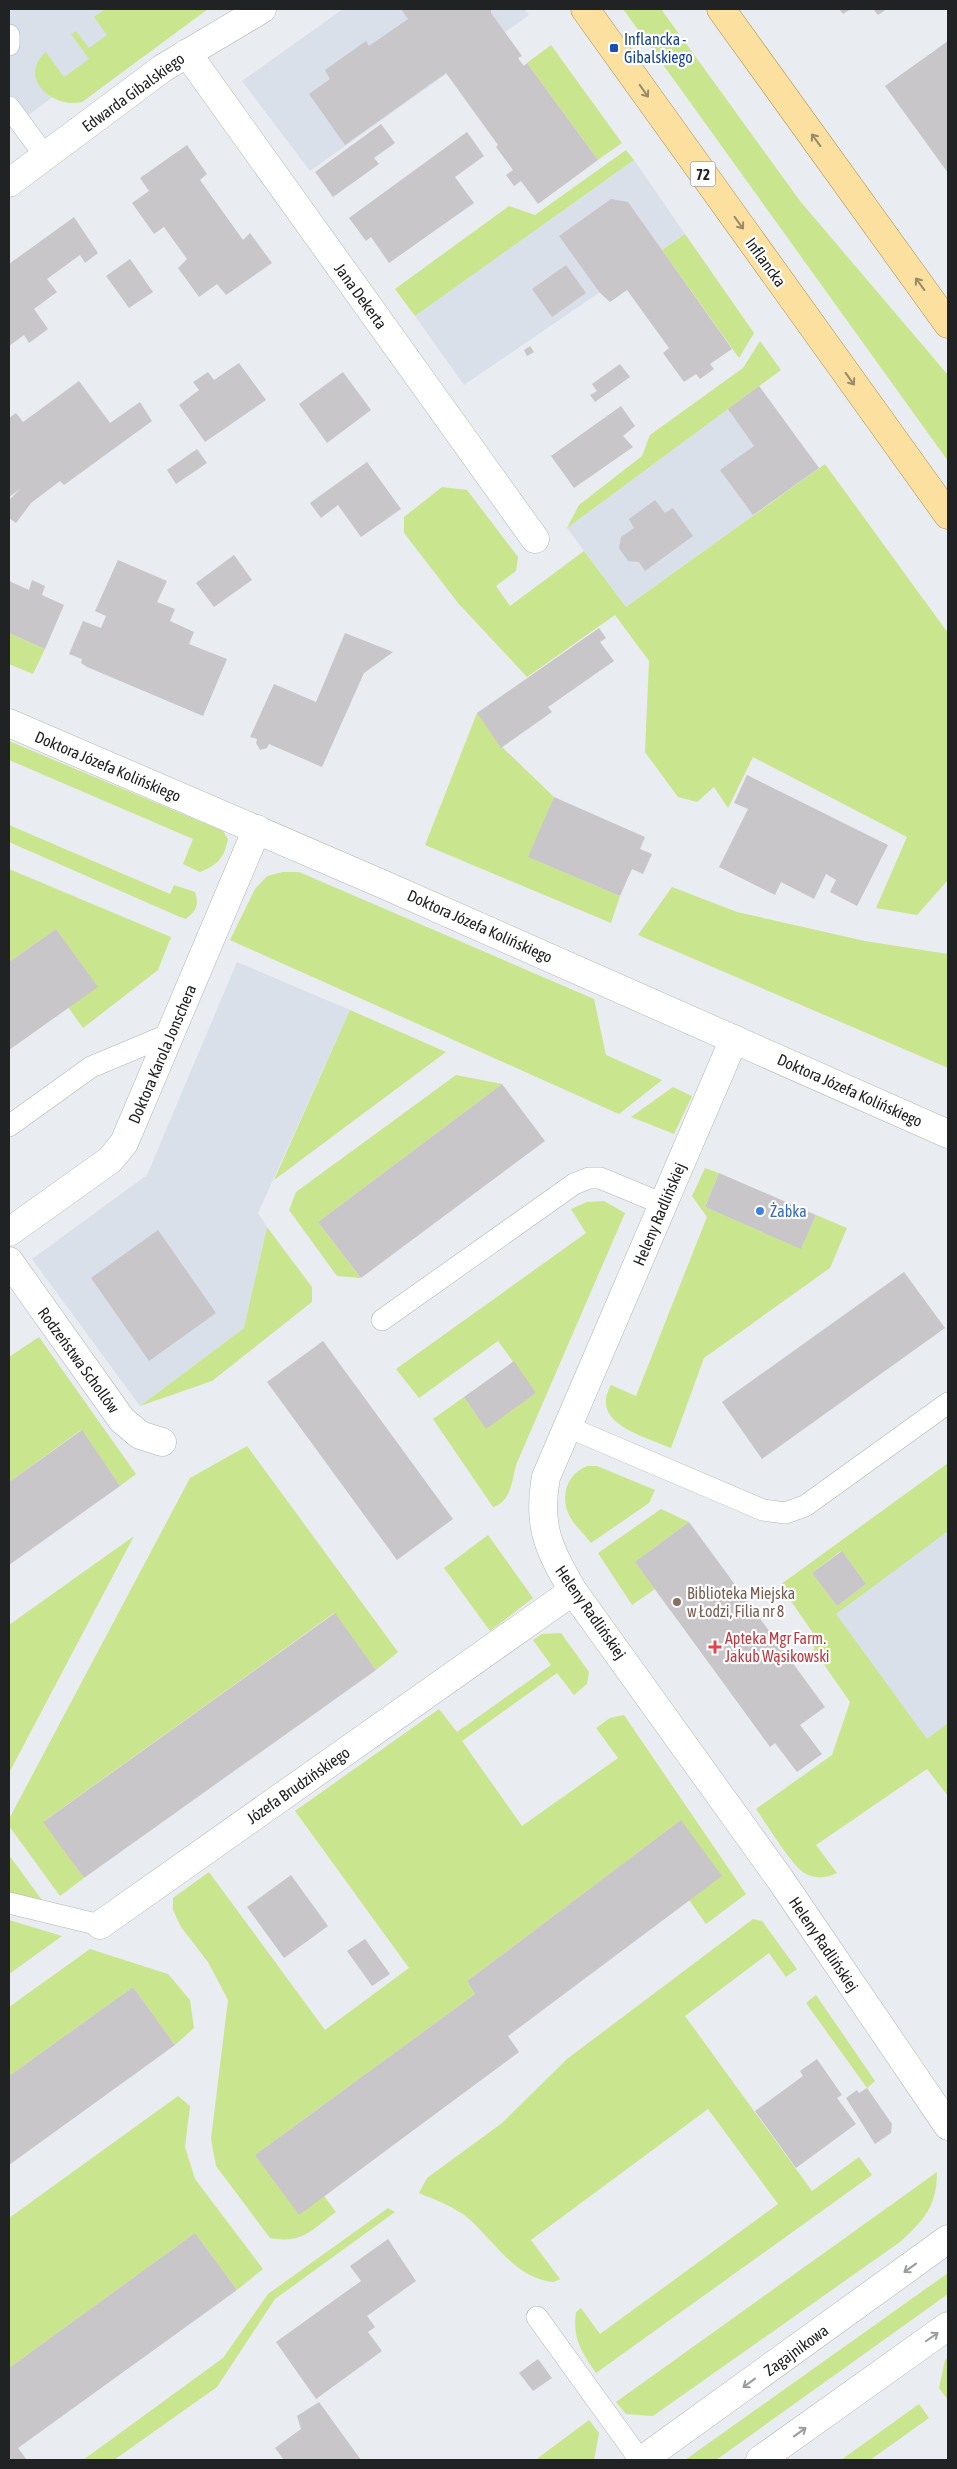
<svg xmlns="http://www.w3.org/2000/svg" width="957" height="2469" font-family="'Asap Condensed',sans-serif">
  <rect width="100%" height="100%" fill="#e9ecf0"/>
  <g fill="#d9e0ea">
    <path d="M9 9H168L9 130Z"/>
    <path d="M343 9H525L529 15 310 171 242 81Z"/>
    <path d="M634 160 685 234 464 385 415 316Z"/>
    <path d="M759 386 819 468 626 607 567 528Z"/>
    <path d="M237 962 350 1010 258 1213 267 1227 244 1328 140 1406 32 1259 147 1175Z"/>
    <path d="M948 1525V1773L830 1618Z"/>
  </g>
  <g fill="#c9e68e" fill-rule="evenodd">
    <path d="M105 9H208L82 102C52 109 17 77 46 52L64 77 89 59 71 34 76 31 89 48 107 35 94 17Z"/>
    <path d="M623 9H661L800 201 948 375V461Z"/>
    <path d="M551 45 622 143 598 160 527 63Z"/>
    <path d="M626 150 634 160 415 316 395 289 509 206 535 215Z"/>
    <path d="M685 234 754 333 739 358 662 250Z"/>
    <path d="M760 341 781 370 567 528 579 505 642 456 650 435 743 368Z"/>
    <path d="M825 464 948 633V880L917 915 876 908 907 837 753 757 728 808 714 787 697 802 678 797 645 752 649 661 615 615 527 677 458 603 404 533V517L442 487 467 490 518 557 516 571 496 586 510 606 584 551 626 607Z"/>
    <path d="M9 633 45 649 33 674 9 664Z"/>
    <path d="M477 713 501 746 554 797 529 857 620 896 611 923 425 845Z"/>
    <path d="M9 741 223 831 228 839C224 858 218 865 200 872L183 864 193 839 9 760Z"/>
    <path d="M9 825 170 894 174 885 195 892C199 905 197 910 186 919L180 917 9 842Z"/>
    <path d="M9 869 171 937 158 970 83 1028 68 1007 97 987 56 929 9 962Z"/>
    <path d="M283 872H299L594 999 606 1055 662 1080 619 1114 230 940 255 889 267 876Z"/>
    <path d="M672 887 737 912 865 941 948 954V1068L638 935Z"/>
    <path d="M350 1010 446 1052 274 1180Z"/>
    <path d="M456 1075 502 1084 318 1222 361 1278 337 1276 289 1210 296 1192Z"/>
    <path d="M673 1087 692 1096 674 1134 631 1117Z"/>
    <path d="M705 1168 719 1173 705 1207 801 1248 816 1215 847 1228 830 1268 704 1358 671 1448C651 1439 603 1427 606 1400 606 1395 609 1389 611 1385L636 1396 707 1217 692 1196Z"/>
    <path d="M604 1201 625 1213 516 1465C512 1481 511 1502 493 1507L433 1419 464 1397 486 1428 536 1393 498 1341 419 1398 396 1369 586 1233 571 1209 587 1202Z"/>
    <path d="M267 1227 312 1287V1302L212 1381 140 1406 244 1328Z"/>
    <path d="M39 1337 136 1474 120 1486 81 1430 9 1482V1357Z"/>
    <path d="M247 1446 398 1652 376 1670 334 1613 44 1821 84 1878 60 1896 9 1826V1819L190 1478Z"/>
    <path d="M948 1463V1531L836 1614 927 1739 948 1723V1796L927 1769 816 1845 837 1873C827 1878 816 1879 806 1874 793 1868 766 1823 756 1809L832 1755 850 1702 814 1650 815 1636 780 1585ZM841 1551 866 1584 837 1606 812 1573Z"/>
    <path d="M587 1466H597L655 1490 649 1503 591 1543C584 1534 574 1525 569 1515 560 1496 567 1474 587 1466Z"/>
    <path d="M661 1509 689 1522 635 1562 655 1589 632 1605 598 1553Z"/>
    <path d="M488 1535 533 1598 490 1631 444 1568Z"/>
    <path d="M134 1536 9 1773V1625Z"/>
    <path d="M561 1633 589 1672 587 1684 574 1695 557 1673 462 1741 522 1826 618 1758 596 1728 610 1718 624 1715 746 1894 706 1924 689 1900 680 1821 467 1981 475 1994 255 2155 324 2196 336 2212C311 2230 303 2244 270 2238L216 2166 211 2139 228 2000 208 1962 181 1927 173 1910V1898L209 1872 325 2030 409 1968 295 1811 439 1709 457 1732 551 1665 533 1640 542 1634Z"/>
    <path d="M9 1855 47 1907 9 1896Z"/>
    <path d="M753 1919 762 1921 797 1969 786 1977 769 1953 685 2016 812 2191 859 2157 872 2175 596 2373C582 2353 572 2338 576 2312L581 2308 600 2334 778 2204 708 2109 531 2240 560 2279 554 2282C516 2279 495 2242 468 2218 455 2207 435 2200 419 2193L427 2178 502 2123 567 2059Z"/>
    <path d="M9 1920 62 1936 9 1974Z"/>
    <path d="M90 1949 168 1974 190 2000 194 2028 175 2045 133 1987 9 2076V2007Z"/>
    <path d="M816 1995 875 2081 867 2088 806 2003Z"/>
    <path d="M178 2096 190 2106 185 2147 195 2179 263 2269 237 2290 195 2233 9 2368V2218Z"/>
    <path d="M937 2172C937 2206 924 2220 900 2242L653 2416 626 2414 616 2402Z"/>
    <path d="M388 2208 395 2212 275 2299 217 2387 114 2460H83L223 2358 268 2294Z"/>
    <path d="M948 2273V2294L716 2460H685Z"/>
    <path d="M948 2358V2400L939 2388 945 2360Z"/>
    <path d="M919 2404 929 2418 870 2460H841Z"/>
    <path d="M589 2420 599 2433 594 2460H540L538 2458Z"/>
  </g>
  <g fill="#c9c6c9">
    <path d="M401 9 491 10V13L522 56 518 58 524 66 527 63 598 160 538 204 521 181 514 186 506 175 513 170 496 147 498 145 446 73 345 145 309 94 330 79 325 70 366 41 369 46 408 19Z"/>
    <path d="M839 9H851L843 14Z"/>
    <path d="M873 9H887L878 15Z"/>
    <path d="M948 41V173L885 86Z"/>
    <path d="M381 124 395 143 374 158 379 164 333 197 315 172Z"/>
    <path d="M467 132 484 156 455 177 474 203 389 263 371 237 366 241 349 218Z"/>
    <path d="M187 145 207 174 200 180 243 240 250 233 272 263 226 295 217 284 199 297 178 268 187 259 164 227 154 234 132 203 149 191 140 178Z"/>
    <path d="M611 199 628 202 732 349 710 364 714 369 700 379 696 374 684 382 663 353 669 348 627 290 610 302 600 293 559 236Z"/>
    <path d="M74 217 98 253 85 263 80 255 47 279 57 292 34 309 48 329 29 343 24 335 9 346V264Z"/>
    <path d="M130 259 153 292 129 308 106 276Z"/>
    <path d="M566 265 586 293 552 317 532 289Z"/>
    <path d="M530 346 534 352 527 356 524 350Z"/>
    <path d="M239 363 266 400 205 442 179 405 199 390 193 382 208 372 214 380Z"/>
    <path d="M620 364 630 377 595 402 590 395 597 391 592 384Z"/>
    <path d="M343 372 371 410 327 443 299 404Z"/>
    <path d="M79 381 110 423 140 402 152 421 64 485 60 481 31 503 16 523 9 518V500L20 489 9 497V418L16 413 23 422Z"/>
    <path d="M759 386 819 468 753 515 720 470 754 446 728 409Z"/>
    <path d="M621 406 635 426 623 436 633 447 574 488 551 456Z"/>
    <path d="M197 449 207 463 176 484 167 470Z"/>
    <path d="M367 462 401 509 361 537 338 505 321 518 310 503Z"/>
    <path d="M655 500 665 513 673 508 693 536 645 571 639 562 628 561 619 548 621 537 634 528 629 519Z"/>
    <path d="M234 555 252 580 214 607 196 583Z"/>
    <path d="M118 560 167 581 157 602 175 609 170 621 194 632 189 644 227 659 203 716 87 667 81 663 82 659 69 654 83 621 101 628 106 616 95 611Z"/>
    <path d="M32 580 45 586 42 595 64 605 45 649 9 633V581L29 590Z"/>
    <path d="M599 628 606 638 600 642 614 661 548 707 552 712 501 748 477 713Z"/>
    <path d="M345 633 393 652 364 673 322 767 269 744 267 748 260 750 256 743 257 739 250 737 274 684 316 702Z"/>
    <path d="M747 775 888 845 857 906 830 892 836 880 826 874 814 899 781 882 775 895 719 867 748 809 734 803Z"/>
    <path d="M554 797 645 837 640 849 652 854 643 874 632 869 620 896 528 857Z"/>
    <path d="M56 929 98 987 9 1050V962Z"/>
    <path d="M502 1084 545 1141 361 1278 318 1222Z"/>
    <path d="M719 1173 816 1215 801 1249 705 1207Z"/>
    <path d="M158 1230 216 1313 149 1361 91 1278Z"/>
    <path d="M904 1272 945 1328 762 1459 722 1402Z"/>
    <path d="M323 1341 453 1519 397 1560 267 1382Z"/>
    <path d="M514 1361 536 1393 486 1429 464 1397Z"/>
    <path d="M82 1430 120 1486 9 1565V1482Z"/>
    <path d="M689 1522 825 1707 800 1725 822 1754 797 1772 775 1743 770 1747 635 1562Z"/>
    <path d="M842 1551 866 1584 837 1606 812 1573Z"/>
    <path d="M335 1613 376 1670 84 1878 43 1822Z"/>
    <path d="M681 1820 722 1876 508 2036 519 2052 299 2215 255 2155 475 1994 467 1981Z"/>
    <path d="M291 1875 328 1926 284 1958 247 1907Z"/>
    <path d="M365 1939 390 1974 372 1986 347 1951Z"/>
    <path d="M133 1987 175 2045 9 2165V2076Z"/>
    <path d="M817 2059 842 2095 837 2098 856 2124 796 2168 755 2111 803 2076 800 2071Z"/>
    <path d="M867 2088 892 2124 891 2133 875 2144 846 2098 857 2090 859 2093Z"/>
    <path d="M195 2233 237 2290 18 2448 27 2460H9V2368Z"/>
    <path d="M388 2239 416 2281 367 2316 375 2327 368 2332 382 2351 316 2399 276 2342 361 2281 350 2266Z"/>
    <path d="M538 2359 552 2378 533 2391 519 2373Z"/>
    <path d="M319 2402 361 2460H284L275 2448 301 2429 297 2416Z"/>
  </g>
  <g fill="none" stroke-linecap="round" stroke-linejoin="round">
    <g stroke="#b2b4b8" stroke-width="22">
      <g id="lane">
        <path d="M9 35V45"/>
        <path d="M9 107 45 156"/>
        <path d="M9 1126 91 1067 170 1034"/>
        <path d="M382 1320 574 1184 589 1178H600L663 1204"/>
        <path d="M568 1427 763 1510 785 1513 805 1506 948 1403"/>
        <path d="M9 1903 100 1925"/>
        <path d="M537 2317 640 2460"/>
      </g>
    </g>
    <g stroke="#b2b4b8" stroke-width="29">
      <g id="street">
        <path d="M187 53 535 539"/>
        <path d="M9 183 163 68 262 9"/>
        <path d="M9 723 387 886 948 1134"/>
        <path d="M734 1039 546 1477C537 1527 549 1549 573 1591L780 1879 948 2126"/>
        <path d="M9 1232 110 1160 124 1143 257 829"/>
        <path d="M9 1261 122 1420 140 1435 162 1442"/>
        <path d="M100 1925 573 1591"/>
      </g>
    </g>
    <g stroke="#b2b4b8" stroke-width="29">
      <g id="secondary">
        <path d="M642 2460 948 2239"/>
        <path d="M760 2460 948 2326"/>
      </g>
    </g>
    <g stroke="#ad904b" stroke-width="29">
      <g id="primary">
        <path d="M585 9 948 515"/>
        <path d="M721 9 948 324"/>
      </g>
    </g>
    <use href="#lane" stroke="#fff" stroke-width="21"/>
    <use href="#street" stroke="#fff" stroke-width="28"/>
    <use href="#secondary" stroke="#fff" stroke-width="28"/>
    <use href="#primary" stroke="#fbe0a0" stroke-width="28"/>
  </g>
  <defs><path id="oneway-shaft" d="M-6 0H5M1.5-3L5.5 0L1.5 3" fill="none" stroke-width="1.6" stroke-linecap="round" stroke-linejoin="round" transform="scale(1.25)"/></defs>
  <g stroke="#998a68">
    <use href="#oneway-shaft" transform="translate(644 91) rotate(55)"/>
    <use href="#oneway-shaft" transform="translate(816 140) rotate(-126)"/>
    <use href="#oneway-shaft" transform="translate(739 223) rotate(54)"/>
    <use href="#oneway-shaft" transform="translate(920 284) rotate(-126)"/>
    <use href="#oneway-shaft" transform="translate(850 379) rotate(54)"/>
  </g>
  <g stroke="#9b9c9c">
    <use href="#oneway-shaft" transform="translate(910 2268) rotate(144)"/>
    <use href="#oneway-shaft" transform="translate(932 2337) rotate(-35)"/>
    <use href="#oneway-shaft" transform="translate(749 2383) rotate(144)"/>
    <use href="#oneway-shaft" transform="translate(800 2432) rotate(-36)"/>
  </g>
  <rect fill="#1a4fb4" stroke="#fff" stroke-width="2" x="609" y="43" width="10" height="10" rx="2.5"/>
  <circle fill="#3f7fe0" stroke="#fff" stroke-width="2" cx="760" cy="1211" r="5"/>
  <circle fill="#8d6e63" stroke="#fff" stroke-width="2" cx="677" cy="1602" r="5"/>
  <path fill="#e0444e" stroke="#fff" stroke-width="2" d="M712.5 1639.5h5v5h5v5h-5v5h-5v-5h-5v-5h5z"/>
  <g text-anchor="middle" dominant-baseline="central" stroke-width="4.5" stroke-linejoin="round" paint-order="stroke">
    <rect fill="#fff" stroke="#646465" stroke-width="1" x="690.5" y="161.5" width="25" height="25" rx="4"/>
    <g font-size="15" font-weight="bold" fill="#212223">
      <text x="703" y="174">72</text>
    </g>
    <g font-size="16" fill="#164399" stroke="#fff" text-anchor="start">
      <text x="624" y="39">Inflancka -<tspan x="624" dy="18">Gibalskiego</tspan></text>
    </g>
    <g font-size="16" fill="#212223" stroke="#fff">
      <text transform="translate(133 92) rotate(-36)">Edwarda Gibalskiego</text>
      <text transform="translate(766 262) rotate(54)">Inflancka</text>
      <text transform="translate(361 296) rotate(54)">Jana Dekerta</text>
      <text transform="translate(108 766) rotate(23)">Doktora Józefa Kolińskiego</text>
      <text transform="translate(480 926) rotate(24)">Doktora Józefa Kolińskiego</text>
      <text transform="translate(162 1054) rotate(-67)">Doktora Karola Jonschera</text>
      <text transform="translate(850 1090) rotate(24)">Doktora Józefa Kolińskiego</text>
      <text transform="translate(659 1214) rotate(-67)">Heleny Radlińskiej</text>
      <text transform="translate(79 1360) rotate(54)">Rodzeństwa Schollów</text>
      <text transform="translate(591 1612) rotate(55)">Heleny Radlińskiej</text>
      <text transform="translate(298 1785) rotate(-35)">Józefa Brudzińskiego</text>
      <text transform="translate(824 1944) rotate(56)">Heleny Radlińskiej</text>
      <text transform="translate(796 2350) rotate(-36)">Zagajnikowa</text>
    </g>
    <g font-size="16" fill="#366cbe" stroke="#fff" text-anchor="start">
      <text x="770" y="1211">Żabka</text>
    </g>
    <g font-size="16" fill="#785e54" stroke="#fff" text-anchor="start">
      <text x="687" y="1593">Biblioteka Miejska<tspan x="687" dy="18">w Łodzi, Filia nr 8</tspan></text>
    </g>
    <g font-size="16" fill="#be3a42" stroke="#fff" text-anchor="start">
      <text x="725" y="1638">Apteka Mgr Farm.<tspan x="725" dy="18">Jakub Wąsikowski</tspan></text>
    </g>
  </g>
  <rect width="957" height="2469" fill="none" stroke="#212223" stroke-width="20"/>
</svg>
